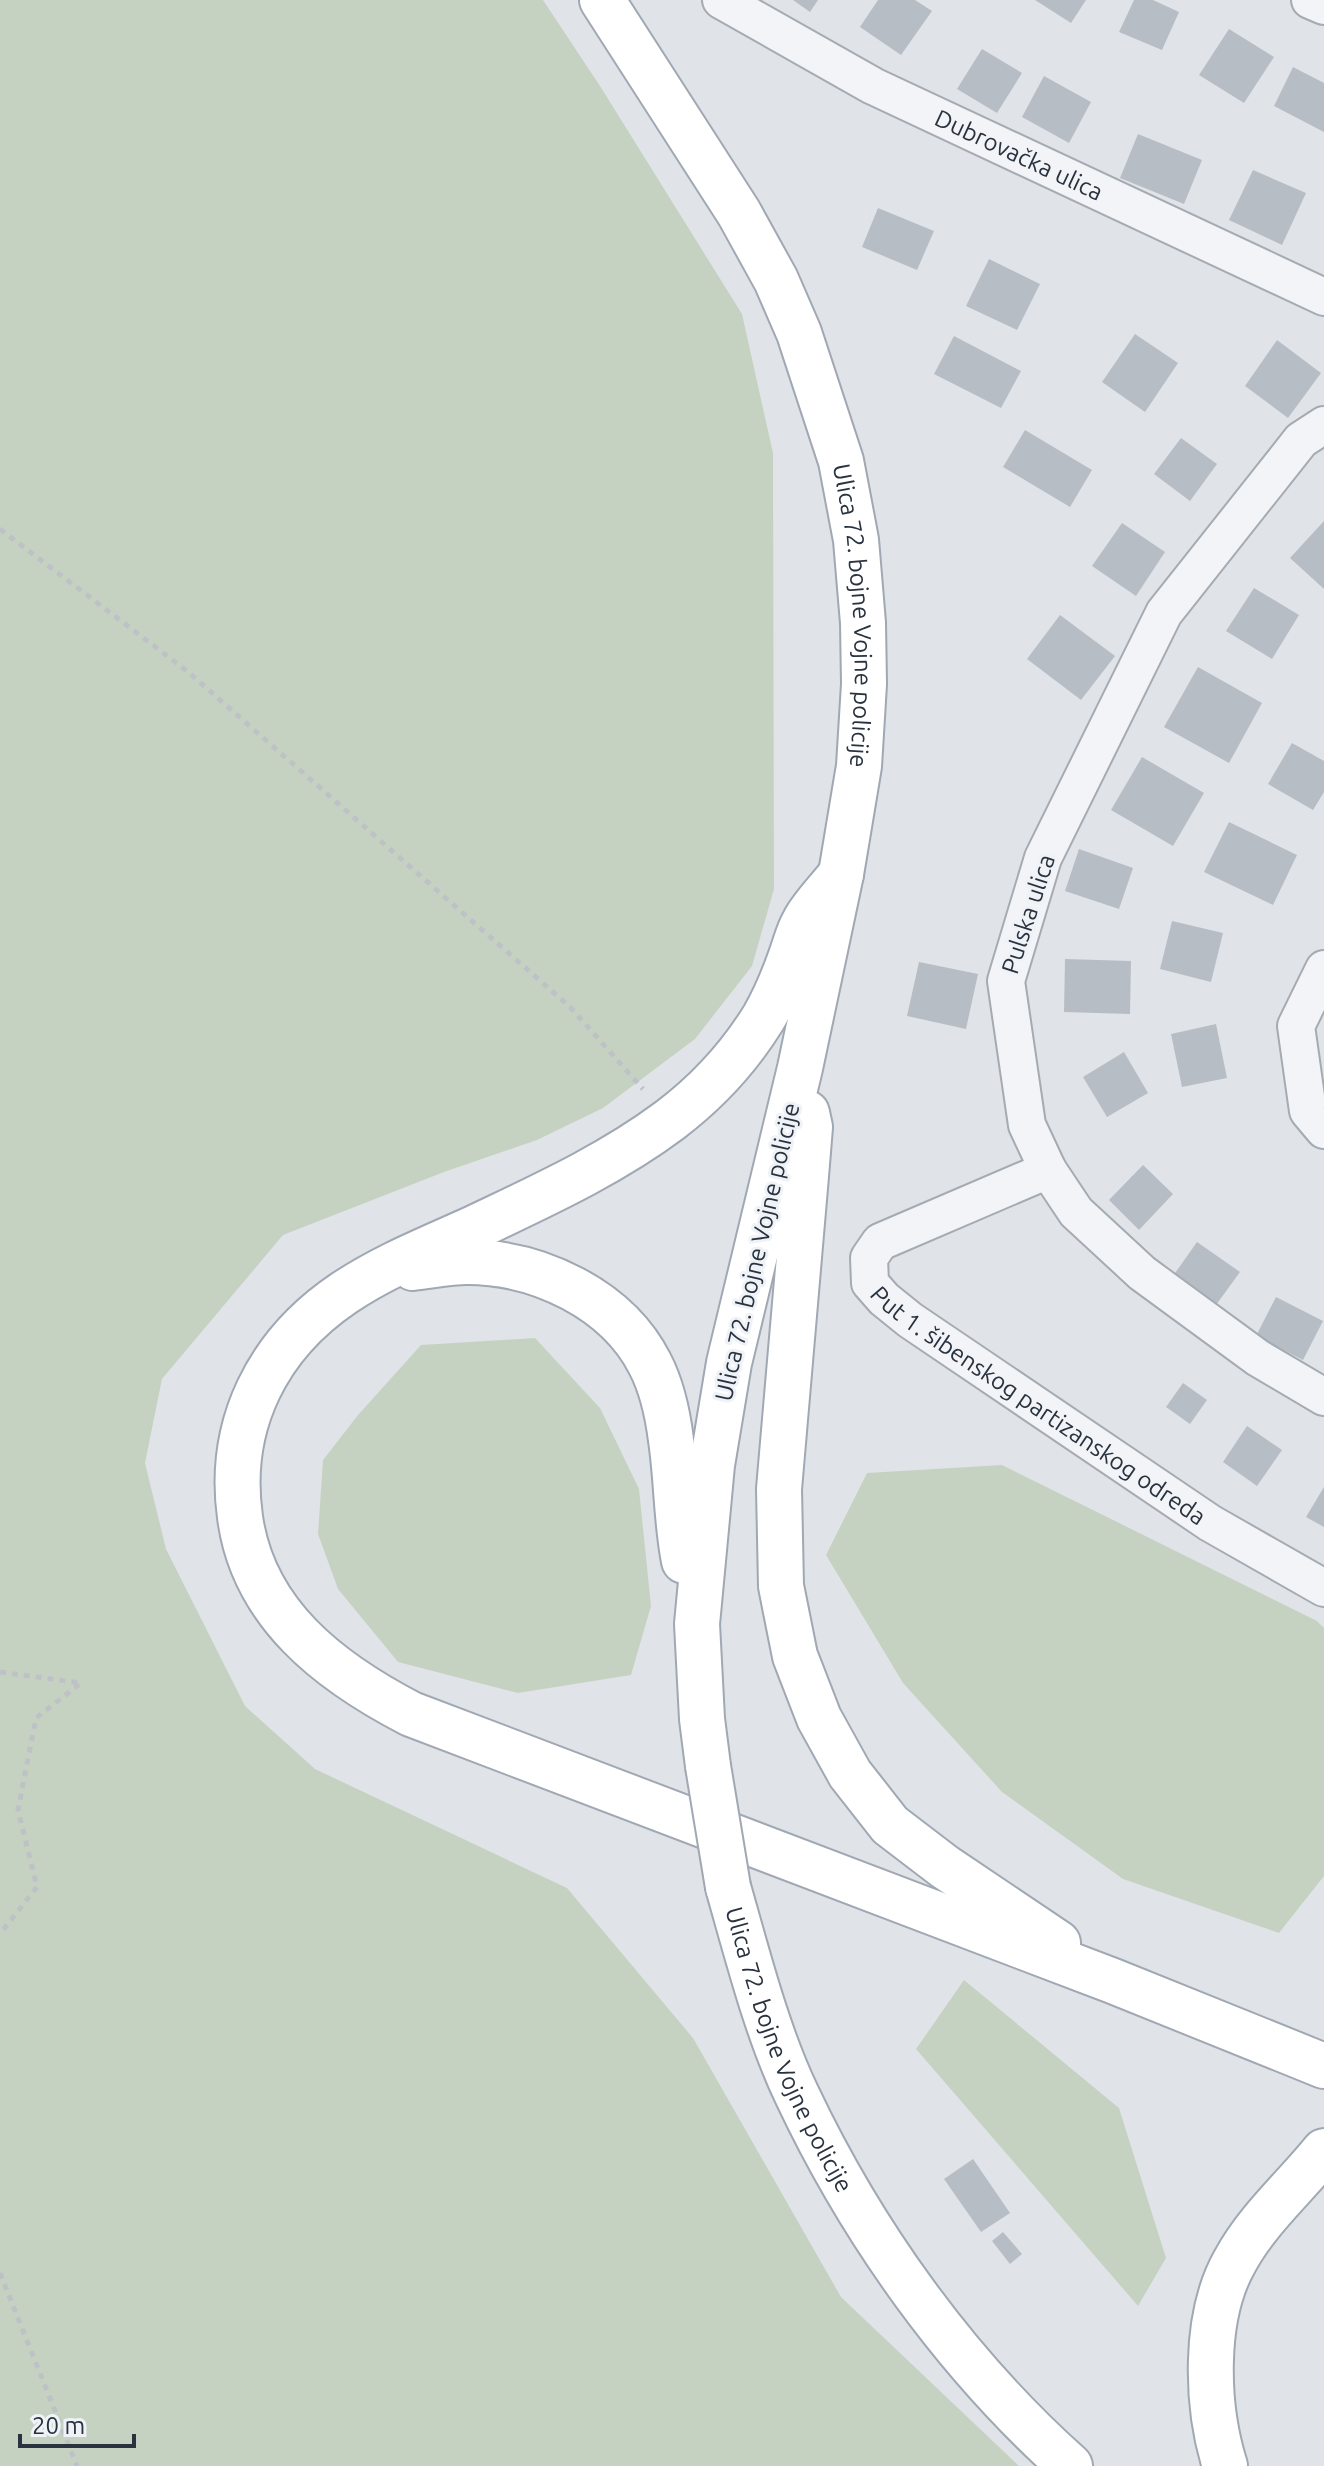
<svg xmlns="http://www.w3.org/2000/svg" width="1324" height="2466" font-family="Ubuntu,sans-serif">
  <rect width="100%" height="100%" fill="#e0e4e8"/>
  <g fill="#c6d2c1">
    <path d="M0 0H543L600 86 742 314 773 453 774 889 752 966 695 1039 603 1108 537 1140 444 1172 283 1235 162 1379 145 1463 166 1549 245 1706 315 1769 567 1888 693 2038 841 2297 1019 2466H0Z"/>
    <path d="M535 1338 600 1408 639 1489 651 1606 631 1675 518 1693 398 1662 338 1589 318 1534 323 1460 358 1415 421 1345Z"/>
    <path d="M1002 1465 1317 1621 1324 1628V1876L1279 1933 1123 1879 1002 1792 903 1683 826 1555 867 1473Z"/>
    <path d="M964 1980 1119 2108 1166 2258 1138 2306 916 2049Z"/>
  </g>
  <g fill="#b7bdc5">
    <path d="M793 0H818L810 12Z"/>
    <path d="M878 0H915L932 11 901 55 860 27Z"/>
    <path d="M1035 0H1086L1071 23Z"/>
    <path d="M1134 0H1153L1179 12 1162 50 1119 32Z"/>
    <path d="M1229 29 1274 57 1244 103 1199 75Z"/>
    <path d="M982 49 1022 73 997 113 957 89Z"/>
    <path d="M1293 67 1324 83V132L1274 106Z"/>
    <path d="M1044 76 1091 102 1069 143 1022 117Z"/>
    <path d="M1138 134 1202 160 1184 204 1120 178Z"/>
    <path d="M1253 170 1306 193 1282 245 1229 220Z"/>
    <path d="M878 208 934 231 917 270 862 247Z"/>
    <path d="M989 259 1040 284 1017 330 966 306Z"/>
    <path d="M1135 334 1178 363 1145 412 1102 382Z"/>
    <path d="M954 336 1021 371 1001 408 934 374Z"/>
    <path d="M1277 340 1321 373 1288 418 1245 386Z"/>
    <path d="M1025 430 1092 470 1070 507 1003 467Z"/>
    <path d="M1181 438 1217 464 1190 501 1154 474Z"/>
    <path d="M1324 521V589L1290 558Z"/>
    <path d="M1122 523 1165 552 1136 596 1092 566Z"/>
    <path d="M1254 588 1299 615 1272 659 1226 631Z"/>
    <path d="M1060 615 1115 656 1081 700 1027 659Z"/>
    <path d="M1198 667 1262 703 1229 763 1164 727Z"/>
    <path d="M1292 743 1324 761V792L1313 810 1268 784Z"/>
    <path d="M1142 757 1204 793 1173 846 1111 810Z"/>
    <path d="M1229 822 1297 855 1273 905 1204 872Z"/>
    <path d="M1079 849 1133 868 1119 909 1065 891Z"/>
    <path d="M1172 921 1223 933 1211 982 1160 969Z"/>
    <path d="M1065 959 1131 961 1130 1014 1064 1012Z"/>
    <path d="M919 962 978 974 966 1029 907 1016Z"/>
    <path d="M1216 1024 1227 1078 1182 1087 1171 1034Z"/>
    <path d="M1124 1052 1148 1093 1107 1117 1083 1077Z"/>
    <path d="M1143 1165 1173 1194 1139 1230 1109 1200Z"/>
    <path d="M1197 1242 1240 1272 1208 1316 1166 1286Z"/>
    <path d="M1276 1297 1323 1321 1303 1360 1256 1336Z"/>
    <path d="M1183 1383 1207 1400 1190 1424 1166 1407Z"/>
    <path d="M1247 1426 1282 1450 1257 1486 1223 1462Z"/>
    <path d="M1324 1487V1527L1306 1517Z"/>
    <path d="M973 2159 1010 2213 981 2232 944 2179Z"/>
    <path d="M1003 2232 1022 2254 1010 2264 992 2241Z"/>
  </g>
  <g fill="none" stroke-linecap="round" stroke-linejoin="round">
    <g stroke="#a5abb2" stroke-width="40">
      <g id="street">
        <path id="s1" d="M721 0 873 86 1324 297"/>
        <path d="M1310 0 1324 6"/>
        <path d="M1324 425 1301 440 1164 613 1043 858 1006 981 1027 1125 1048 1170 1076 1212 1142 1273 1258 1358 1324 1397"/>
        <path d="M1324 969 1296 1026 1308 1111 1324 1130"/>
        <path id="s2" d="M1048 1170 880 1242 869 1258 870 1283 884 1299 910 1320 1210 1523 1324 1588"/>
      </g>
    </g>
    <g stroke="#a0a8b3" stroke-width="48">
      <g id="primary">
        <path id="s3" d="M602 0 739 213 776 280 799 333 841 461 856 540 863 623 864 684 859 766 841 874 800 1068 729 1363 712 1465 697 1624 702 1719 708 1766"/>
        <path d="M841 874C829 890 813 905 804 922 798 932 795 945 791 956 784 976 775 998 764 1017 740 1056 707 1092 670 1120 610 1165 541 1196 474 1228 430 1248 384 1266 344 1293 267 1345 227 1425 240 1517 253 1614 330 1672 411 1714L1113 1981 1324 2066"/>
        <path d="M807 1113 810 1127 806 1176 779 1489 781 1586 795 1656 819 1718 850 1774 890 1825 945 1867 1058 1943"/>
        <path d="M413 1268C431 1266 450 1262 467 1262 538 1262 617 1299 650 1364 661 1385 668 1416 671 1440 677 1480 676 1521 684 1561"/>
        <path id="s4" d="M728 1887C747 1953 767 2033 797 2095 862 2233 956 2364 1070 2466"/>
        <path d="M1225 2466C1206 2406 1203 2317 1235 2261 1257 2220 1295 2187 1324 2151"/>
      </g>
    </g>
    <g stroke="#bec2c7" stroke-width="5" stroke-dasharray="6 6" stroke-linecap="butt">
      <path d="M0 529 187 671 570 1007 643 1089"/>
      <path d="M0 1672 81 1683 36 1718 18 1810 37 1887 0 1934"/>
      <path d="M0 2273 77 2466"/>
    </g>
    <use href="#street" stroke="#f2f4f7" stroke-width="36"/>
    <use href="#primary" stroke="#fff" stroke-width="44"/>
    <g stroke="#a0a8b3" stroke-width="48" stroke-linecap="butt">
      <path id="primary-bridge" d="M708 1766 728 1887"/>
    </g>
    <use href="#primary-bridge" stroke="#fff" stroke-width="44"/>
  </g>
  <g text-anchor="middle" dominant-baseline="central" stroke-width="6" stroke-linejoin="round" paint-order="stroke">
    <g font-size="24" fill="#29323f" stroke="#eff2f6">
      <text stroke="none"><textPath href="#s1" startOffset="336">Dubrovačka ulica</textPath></text>
      <text stroke="none"><textPath href="#s3" startOffset="678">Ulica 72. bojne Vojne policije</textPath></text>
      <text transform="translate(1028 914) rotate(-72)">Pulska ulica</text>
      <text transform="translate(757 1252) rotate(-77)">Ulica 72. bojne Vojne policije</text>
      <text stroke="none"><textPath href="#s2" startOffset="436">Put 1. šibenskog partizanskog odreda</textPath></text>
      <text stroke="none"><textPath href="#s4" startOffset="174">Ulica 72. bojne Vojne policije</textPath></text>
    </g>
  </g>
  <path d="M20 2434v12h114v-12" fill="none" stroke="#29323f" stroke-width="4"/>
  <text x="32" y="2434" font-size="24" fill="#29323f" stroke="#eff2f6" stroke-width="6" paint-order="stroke">20 m</text>
</svg>
